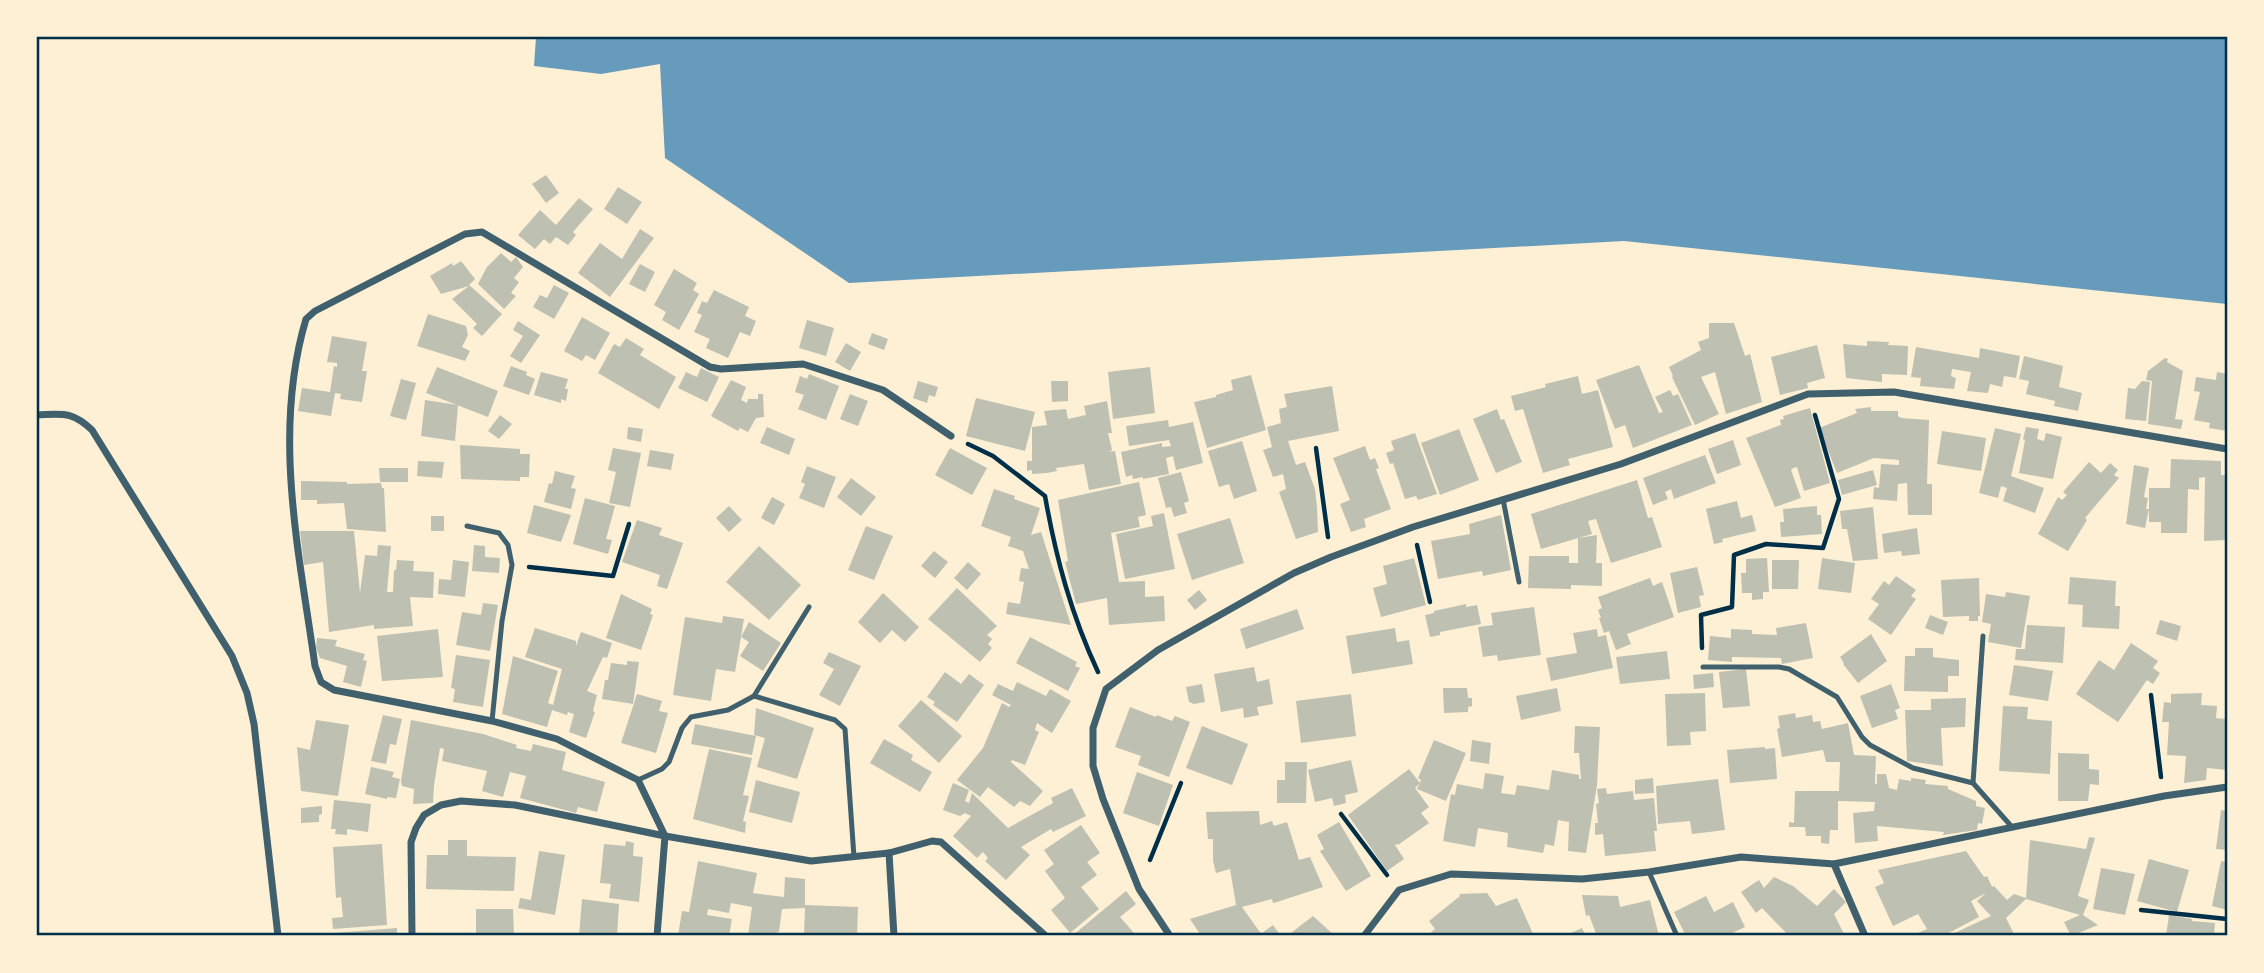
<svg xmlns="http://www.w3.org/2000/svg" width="2264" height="973" font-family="Signika,sans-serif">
  <rect width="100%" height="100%" fill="#fdf0d5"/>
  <path fill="#669bbc" d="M536 37H2227V304L1624 241 849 283 665 158 660 64 601 74 534 66Z"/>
  <g fill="#bec0b2">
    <path d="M546 175 559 193 546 203 532 184Z"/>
    <path d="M618 187 642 202 627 224 604 209Z"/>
    <path d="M579 198 593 209 573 232 576 235 568 245 556 237 550 244 544 239 535 249 518 235 540 210 556 225Z"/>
    <path d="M640 229 654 238 610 297 578 273 600 243 622 259Z"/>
    <path d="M501 253 511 262 516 257 523 267 514 278 519 282 511 293 516 296 504 309 478 284 487 267Z"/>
    <path d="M461 261 475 279 469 285 502 314 482 336 473 328 477 324 452 299 469 286 441 294 430 276 452 263 453 266Z"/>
    <path d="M640 264 655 272 645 292 629 284Z"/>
    <path d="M674 269 697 283 693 290 699 294 679 330 662 320 666 312 654 305Z"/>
    <path d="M554 285 569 293 554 319 533 307 540 295 547 298Z"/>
    <path d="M714 290 749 307 745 316 756 321 750 336 740 332 728 358 706 348 710 339 694 332 702 315 697 313 702 301 707 303Z"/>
    <path d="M428 314 466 326 468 335 462 347 470 351 465 361 417 346Z"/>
    <path d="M582 317 610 333 595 360 586 355 582 361 564 351Z"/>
    <path d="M807 320 834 328 826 356 799 348Z"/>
    <path d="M518 321 540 335 521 363 510 356 523 336 513 330Z"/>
    <path d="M1709 323H1734L1745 356 1750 354 1762 402 1726 414 1715 372 1701 377 1719 414 1695 425 1672 377 1673 376 1669 367 1701 350 1698 342 1709 338Z"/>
    <path d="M872 333 888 339 884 350 868 344Z"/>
    <path d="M332 336 367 342 362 371H367L362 402 340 399 341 394 335 393 331 416 298 411 302 388 330 392 334 366 337 367V363L327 362Z"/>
    <path d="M626 338 644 349 640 355 676 377 659 409 598 373 614 344 620 347Z"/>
    <path d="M1867 341 1889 342 1888 345 1908 346 1907 375 1882 374V382L1846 378 1843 344 1867 346Z"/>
    <path d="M846 343 861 352 850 371 835 362Z"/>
    <path d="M1817 345 1825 378 1807 383 1808 388 1780 395 1771 357Z"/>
    <path d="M1916 347 1979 358 1980 348 2020 356 2016 378 2004 376 2002 387 1990 384 1988 393 1967 391 1971 372 1952 369 1951 376 1956 378 1954 389 1920 386 1921 378 1911 377Z"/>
    <path d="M2024 356 2063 366 2059 387 2082 393 2078 411 2054 406 2055 401 2026 394 2029 381 2019 379Z"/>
    <path d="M2165 358 2168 359 2167 362 2183 371 2175 419 2183 420 2181 429 2148 424 2152 381 2146 380 2148 371Z"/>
    <path d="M1639 365 1659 413 1663 412 1655 397 1670 390 1673 396 1678 394 1692 425 1633 448 1625 425 1615 429 1596 380Z"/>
    <path d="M511 366 527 372 526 375 535 379 529 395 503 386Z"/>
    <path d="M437 367 498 391 488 417 426 393Z"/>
    <path d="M1150 367 1155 413 1113 419 1108 372Z"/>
    <path d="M701 368 719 377 707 402 678 388 686 372 697 377Z"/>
    <path d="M541 372 568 379 565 389H568L566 401 561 399V403L534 395Z"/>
    <path d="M2217 372 2227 374V431L2209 428 2210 423 2194 420 2200 392 2194 391 2196 377 2216 380Z"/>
    <path d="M809 374 839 386 826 420 798 409 804 395 795 392 800 376 807 379Z"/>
    <path d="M1251 375 1266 430 1207 448 1194 402 1216 397V395L1233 390 1231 380Z"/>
    <path d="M1578 376 1582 394 1598 390 1613 447 1568 459 1570 465 1543 473 1523 409 1515 411 1511 396 1546 387 1545 384Z"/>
    <path d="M401 379 416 383 406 420 390 416Z"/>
    <path d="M731 380 746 387 741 400 747 403 748 399H758V394H763L764 417 756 418 748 432 740 428 738 431 711 416Z"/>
    <path d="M918 381 938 387 935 397 929 395 927 403 913 398Z"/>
    <path d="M1051 381H1068V401L1052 402Z"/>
    <path d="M2142 381 2150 382 2146 421 2125 419 2128 388 2135 389Z"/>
    <path d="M1332 386 1339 431 1288 441 1296 465 1305 462 1315 489 1317 507 1318 532 1296 539 1279 492 1286 489 1283 474 1273 477 1263 450 1272 447 1267 427 1281 423 1279 409 1287 407 1284 394Z"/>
    <path d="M850 394 868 401 858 426 840 419Z"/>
    <path d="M976 398 1035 412 1025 451 966 436Z"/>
    <path d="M425 400 458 405 455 441 421 436Z"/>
    <path d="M1107 401 1112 433H1108L1112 450 1109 452 1115 451 1121 484 1089 490 1084 464 1056 468 1057 471 1047 473 1032 474V470L1027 471V461H1032V427L1047 425 1044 411 1066 409 1068 419 1086 415 1084 406Z"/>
    <path d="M1871 407V411H1898V416L1901 418 1929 420 1927 484H1932V515H1908L1907 483 1898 484 1897 501 1873 499 1874 487 1879 488 1881 464 1899 465V460L1874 458 1837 473 1819 428 1857 413 1855 409Z"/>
    <path d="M1810 408 1830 483 1804 491 1797 467 1793 468 1791 470 1801 498 1775 507 1746 438 1781 425 1780 420 1784 419 1783 416Z"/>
    <path d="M1497 409 1501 420 1504 419 1522 462 1496 473 1473 419Z"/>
    <path d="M500 415 512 424 499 439 488 431Z"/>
    <path d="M1168 420 1169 427 1193 422 1203 463 1176 470 1173 456 1166 458 1169 474 1143 479V477L1133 479 1132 475 1126 477 1121 452 1162 443V447L1171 446 1169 440 1129 446 1126 426Z"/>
    <path d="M628 427 643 429 641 442 627 439Z"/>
    <path d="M767 427 795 439 789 455 760 443Z"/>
    <path d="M2026 427 2039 429 2037 439 2044 441 2046 433 2062 437 2053 479 2019 473 2025 440 2023 439Z"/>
    <path d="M1995 428 2021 434 2011 476 2044 488 2035 513 2003 501 2007 488 2001 486 1998 498 1979 493Z"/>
    <path d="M1459 429 1479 480 1440 495 1421 443Z"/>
    <path d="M1942 431 1986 438 1981 471 1937 464Z"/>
    <path d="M1415 433 1437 494 1418 500 1416 496 1405 499 1393 463 1390 464 1386 453 1394 450 1391 441Z"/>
    <path d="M1733 440 1741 465 1717 474 1708 449Z"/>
    <path d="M1242 441 1257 491 1234 499 1229 484 1219 487 1208 451Z"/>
    <path d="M460 445 520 449V454H530L529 477H520V481L461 479Z"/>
    <path d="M1365 446 1370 460 1375 458 1379 468 1376 469 1391 509 1364 519 1366 527 1351 532 1340 504 1350 500 1333 458Z"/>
    <path d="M613 448 641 453 630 507 609 503 616 472 608 470Z"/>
    <path d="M950 448 987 468 972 495 935 475Z"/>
    <path d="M650 450 674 454 671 470 647 466Z"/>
    <path d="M1705 455 1716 483 1674 499 1671 489 1665 492 1668 499 1653 505 1643 478Z"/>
    <path d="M2171 459 2221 461V475H2227V540L2204 541 2205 477 2199 478V490L2188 489 2187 533H2161V522H2149V488H2170Z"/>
    <path d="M418 461 444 462 442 478 417 476Z"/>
    <path d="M2089 462 2101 473 2110 463 2118 470 2114 475 2119 478 2085 518 2087 520 2068 551 2038 534 2058 497 2062 500 2067 495 2063 492Z"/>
    <path d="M2134 465 2149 468 2144 497 2148 498 2146 509H2149L2145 528 2126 524Z"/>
    <path d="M807 466 836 477 824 508 799 498 805 484 801 482Z"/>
    <path d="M379 468H408V482H380Z"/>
    <path d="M1873 470 1877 485 1842 495 1838 480Z"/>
    <path d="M555 471 575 476 571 488 576 489 571 509 544 502 549 483 552 484Z"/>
    <path d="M1181 472 1189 501 1184 503 1187 513 1174 517 1171 507 1166 508 1158 478Z"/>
    <path d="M851 478 876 497 861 516 837 497Z"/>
    <path d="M1637 480 1648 518 1652 517 1662 547 1611 563 1596 519 1588 521 1592 534 1541 549 1531 514Z"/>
    <path d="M301 481 347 482V484L381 483 382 488H384L386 532 347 529 344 503 317 504V500H301Z"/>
    <path d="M1139 482 1146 515 1138 517 1140 527 1111 533 1119 582 1145 581V597L1164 596 1165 621 1109 625 1107 598 1076 604 1065 562 1068 561 1058 500Z"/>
    <path d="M994 489 1015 496 1014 499 1040 508 1031 535 1041 532 1071 625 1006 614 1008 602 1020 604 1024 582 1019 581 1021 568 1029 569 1023 551 1008 546 1011 537 981 526Z"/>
    <path d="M772 497 785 504 774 525 761 518Z"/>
    <path d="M585 498 615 506 606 539 612 540 608 554 573 544Z"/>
    <path d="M1737 501 1741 518 1752 515 1756 531 1722 539 1723 542 1714 544 1706 509Z"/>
    <path d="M534 505 571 515 561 542 527 533Z"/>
    <path d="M729 506 742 520 729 532 716 518Z"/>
    <path d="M1817 506V515H1821L1822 534 1781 537 1780 522H1784L1783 509Z"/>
    <path d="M1873 507 1878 559 1853 561 1847 529H1842L1840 511Z"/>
    <path d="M1164 513 1175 569 1125 579 1116 534 1153 526 1151 516Z"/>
    <path d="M1501 515 1511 570 1483 576 1482 571 1438 579 1431 541 1470 534 1469 524Z"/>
    <rect x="431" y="516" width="13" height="15"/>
    <path d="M1230 518 1244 563 1192 580 1177 534Z"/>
    <path d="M637 520 662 528 659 535 683 543 667 589 657 586 660 575 622 562Z"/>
    <path d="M866 526 893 536 874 580 848 570Z"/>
    <path d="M1917 528 1920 554 1902 556 1901 551 1884 553 1882 534Z"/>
    <path d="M300 531H354L360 593 365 555 377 556 378 545 391 546 387 592H393L394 570H396L397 560 414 561 413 571 434 572 433 598 410 597 413 626 374 629V625L329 632 323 562 304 565Z"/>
    <path d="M1597 535 1596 563H1602V586L1571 585V589L1528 588 1529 556H1569V563H1578V538Z"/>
    <path d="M474 545 485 546V557L500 558 499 573 472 571Z"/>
    <path d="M759 546 801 585 769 620 726 582Z"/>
    <path d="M934 551 948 562 935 578 921 566Z"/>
    <path d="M1414 558 1426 605 1381 617 1373 588 1387 584 1383 566Z"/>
    <path d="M1767 558 1769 592H1763V599L1752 600V593H1742L1741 573H1746V559Z"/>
    <path d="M1822 558 1855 563 1851 593 1818 589Z"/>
    <path d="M453 560 469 562 465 597 438 594 439 579 451 580Z"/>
    <path d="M1772 560H1799L1798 589H1772Z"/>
    <path d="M968 562 981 574 967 590 954 578Z"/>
    <path d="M1697 567 1704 595 1699 596 1701 607 1678 613 1670 573Z"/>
    <path d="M1896 576 1916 590 1911 596 1916 599 1891 635 1868 619 1879 604 1871 599 1884 581 1889 585Z"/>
    <path d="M2070 577 2116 581 2115 606H2120L2119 629 2082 627 2083 605 2068 604Z"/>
    <path d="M1650 578 1653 586 1662 582 1674 617 1627 634 1631 644 1616 650 1609 631 1604 633 1599 618H1601L1598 610 1602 608 1598 597Z"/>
    <path d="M1979 578 1980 616H1978V621H1969V616L1943 617 1941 580Z"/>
    <path d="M957 588 997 626 987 635 992 639 988 644 992 648 980 662 928 619Z"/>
    <path d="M1199 590 1207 600 1195 610 1187 600Z"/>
    <path d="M2006 592 2030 596 2021 648 1988 642 1991 624 1982 622 1986 594 2005 597Z"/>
    <path d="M883 593 919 627 905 642 892 630 880 643 858 622Z"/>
    <path d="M621 594 652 609 650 614 653 615 641 650 606 638Z"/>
    <path d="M483 603 498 605 490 651 456 645 462 612 481 615Z"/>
    <path d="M1466 604V607L1477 605 1481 624 1440 632V635L1430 637 1425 615 1434 613V611Z"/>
    <path d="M1534 607 1541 655 1498 661 1497 655 1483 657 1478 627 1493 625 1491 613Z"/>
    <path d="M1297 609 1304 629 1246 649 1240 629Z"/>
    <path d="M1930 615 1948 622 1943 635 1925 628Z"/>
    <path d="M723 616 744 619 735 672 716 669 711 701 673 695 685 617 722 623Z"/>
    <path d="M2160 620 2181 626 2177 641 2156 634Z"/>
    <path d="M749 622 781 643 763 671 740 656 749 642 741 637Z"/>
    <path d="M1806 623 1813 658 1782 664 1781 658 1732 657V662L1708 660 1710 636 1731 638V629L1752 630V634L1777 635 1776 628Z"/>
    <path d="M2027 625 2065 627 2063 663 2015 660 2016 649H2028H2025Z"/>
    <path d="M535 628 576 641V646L581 632 612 643 607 658 603 657 587 691 597 695 593 711 595 712 586 738 569 732 574 714 568 712 567 715 552 710 547 727 502 714 513 656 558 671 548 703 553 705 562 669 525 657Z"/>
    <path d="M1395 628 1397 642 1409 640 1413 664 1352 674 1346 636Z"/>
    <path d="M438 629 443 677 382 681 377 636Z"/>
    <path d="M1597 629 1598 637 1606 635 1613 668 1551 681 1546 658 1577 653 1573 633Z"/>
    <path d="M1871 634 1887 661 1858 683 1843 664 1844 663 1840 657Z"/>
    <path d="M1030 637 1077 662 1075 666 1080 668 1068 691 1016 663Z"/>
    <path d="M317 638 337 640 335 646 365 654 363 660 367 661 361 687 343 682 347 666 320 658 316 648Z"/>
    <path d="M2131 643 2158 661 2153 668 2160 673 2153 684 2147 680 2118 722 2076 694 2099 660 2114 670Z"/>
    <path d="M1915 648H1933V657L1959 660V676H1948V692L1904 691 1905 656H1915Z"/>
    <path d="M1667 651 1670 679 1620 684 1616 657Z"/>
    <path d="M829 652 861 666 840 706 819 695 834 669 823 663Z"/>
    <path d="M456 655 490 660 483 707 453 702 455 689 451 688Z"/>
    <path d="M627 661 639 662 633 704 602 699 605 680H608L611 663 627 665Z"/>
    <path d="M2014 665 2053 671 2048 701 2009 695Z"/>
    <path d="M1254 667 1257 682 1269 679 1273 704 1257 707 1259 715 1244 718 1243 708 1221 712 1214 674Z"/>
    <path d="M1746 669 1750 706 1723 708 1719 672Z"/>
    <path d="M945 672 961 684 969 674 984 685 957 722 933 705 935 702 927 697Z"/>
    <path d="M1713 673 1714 687 1694 689 1693 675Z"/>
    <path d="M1017 682 1046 696 1050 689 1071 701 1052 733 1037 723 1035 730 1039 732 1025 765 1012 760 1011 762 1043 791 1030 806 1020 801 1014 807 988 787 980 797 957 780 983 748 1002 703 1009 707 1011 705 992 695 998 684 1013 691Z"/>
    <path d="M1202 684 1205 702 1194 704 1189 702 1186 687Z"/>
    <path d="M1891 684 1900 708 1895 710 1898 719 1872 728 1860 696Z"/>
    <path d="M1443 688H1467L1468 698H1472V706L1468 707V712L1444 713Z"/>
    <path d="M1557 688 1561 711 1521 720 1516 696Z"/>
    <path d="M1705 693 1706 731 1690 732 1691 745 1667 746 1665 694Z"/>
    <path d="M2202 693 2201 705 2217 706 2216 718 2227 719V770L2207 768 2206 780 2184 783 2186 756 2167 755 2169 722H2162L2164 702 2171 703V694Z"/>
    <path d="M637 694 662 701 659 711 668 713 656 753 621 743Z"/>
    <path d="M1351 694 1356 736 1301 743 1296 701Z"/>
    <path d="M1966 698 1965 727 1941 728 1943 766 1907 761 1905 710H1931V699Z"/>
    <path d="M921 700 962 736 939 763 898 726Z"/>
    <path d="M2003 706 2028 707 2027 719 2052 721 2050 774 1999 771Z"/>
    <path d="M1130 707 1156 717 1157 715 1172 721 1175 716 1190 722 1169 777 1138 765 1141 756 1115 747Z"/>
    <path d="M756 708 814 728 797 779 757 767 765 738 754 735Z"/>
    <path d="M1795 713 1796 718 1812 715 1813 722 1820 721 1822 729 1848 723 1854 755 1876 756 1875 784H1877V774H1886L1889 788 1897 790 1899 779 1911 781V778L1926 780 1925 784 1948 786V789L1976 801V806L1985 808 1982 824 1978 823 1977 830 1943 835 1944 832 1877 826 1878 841 1855 843 1853 813 1874 811 1875 802 1838 801V830H1830L1829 844 1821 843V836H1806L1805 827H1789V822L1794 823 1795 791H1839L1840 762H1826L1823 750 1782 757 1777 729 1780 728 1778 716Z"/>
    <path d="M383 715 402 719 396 745 390 744 386 764 371 761Z"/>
    <path d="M316 720 349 725 338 796 301 791 297 747 310 750Z"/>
    <path d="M411 720 483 734 517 745 516 748 531 751 533 744 566 752 562 770 605 782 597 812 578 807 576 813 520 798 526 776 510 772 503 797 482 791 487 771 442 761 444 749 440 748 434 785 433 803 413 804 414 789 402 786 401 781Z"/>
    <path d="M695 724 756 736 752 755 691 744Z"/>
    <path d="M1202 726 1248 744 1232 785 1186 768Z"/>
    <path d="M1575 726 1600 727 1597 785 1586 853 1568 851 1569 822 1558 820 1554 846 1545 844 1543 853 1507 847 1508 833 1478 828 1475 847 1443 841 1451 794 1455 795 1457 784 1483 789 1485 773 1504 776 1501 793 1515 795 1517 785 1549 790 1552 770 1579 775V779H1581L1579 753H1574Z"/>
    <path d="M884 739 913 755 911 760 932 772 920 792 870 763Z"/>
    <path d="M1434 740 1466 753 1446 801 1417 789 1421 780 1418 778Z"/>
    <path d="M1472 740 1491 743 1489 764 1470 761Z"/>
    <path d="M1765 747V749L1775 748 1777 779 1730 783 1727 750Z"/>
    <path d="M709 749 752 758 743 795 749 796 743 821 746 822 745 833 693 819Z"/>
    <path d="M2058 753 2089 754V769L2099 770V785L2090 784 2088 801H2058Z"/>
    <path d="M1351 760 1358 792 1345 795 1346 803 1334 806 1332 798 1315 802 1308 770Z"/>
    <path d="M1285 762H1307L1306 803H1277V780H1285Z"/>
    <path d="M371 767 394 772 392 777 400 779 396 798 387 797V799L365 794Z"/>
    <path d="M1409 769 1420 783 1415 788 1429 807 1421 813 1429 823 1398 845 1397 844 1395 845 1404 859 1387 871 1348 815Z"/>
    <path d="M1137 772 1173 785 1159 826 1123 813Z"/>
    <path d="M1653 778 1654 793 1635 794V780Z"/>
    <path d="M1718 779 1725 830 1692 834 1690 821 1658 824 1656 786Z"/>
    <path d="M756 780 800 792 792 823 749 812Z"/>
    <path d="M953 783 969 790 965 801 969 803 972 793 1008 828 1053 803 1051 798 1072 788 1086 816 1053 832 1051 829 1021 847 1030 855 1006 880 985 861 988 858 983 852 977 858 953 836 971 816 965 813 960 816 943 810Z"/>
    <path d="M1606 788 1607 794 1633 791 1634 800 1654 798 1657 831H1654L1656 851 1605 856 1603 834 1595 835V823H1598L1596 804 1599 803 1597 789Z"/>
    <path d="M334 800 371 804 368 832 347 829V835L335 834 336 829H331Z"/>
    <path d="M322 806V814L319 815V822L301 823V808Z"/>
    <path d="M2221 810 2227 811V850L2216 849Z"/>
    <path d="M1259 811 1260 825 1272 821 1274 826 1287 822 1299 860 1310 857 1323 887 1277 902 1273 903 1272 899 1242 907 1259 931 1262 933 1273 925 1281 936H1197L1200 934 1190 919 1236 905 1230 869 1216 873 1213 861V839H1208L1206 812Z"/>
    <path d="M1339 822 1371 876 1346 891 1320 851 1324 849 1317 835Z"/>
    <path d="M1081 825 1100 853 1087 862 1097 875 1081 887 1099 909 1070 933 1051 910 1065 898 1045 871 1054 864 1044 850Z"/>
    <path d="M2089 837 2095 838 2078 896 2089 900 2083 915 2098 925 2071 936 2064 922 2080 915 2026 899 2006 918 2014 934 2010 936H1948L1991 916 1977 901 1986 893 1971 901 1979 917 1943 936H1911L1927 929 1918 914 1893 926 1875 887 1884 883 1878 870 1966 851 1984 877 1987 876 1992 887 1994 886 2007 900 2014 894 2026 898 2030 840 2086 849Z"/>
    <path d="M448 840H467V856L516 857 514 891 426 889 427 855H448Z"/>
    <path d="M626 841 634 843 633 856 643 857 639 902 609 898 611 884 600 883 604 844 625 846Z"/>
    <path d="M382 844 387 925 333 929 332 918 343 917 341 897 336 898 333 847Z"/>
    <path d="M539 851 565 855 555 915 518 908 520 898 531 900Z"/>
    <path d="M2149 859 2189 870 2177 912 2137 901Z"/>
    <path d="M698 861 757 873 753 893 784 897 785 877 805 879V905L858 907 857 936H804L805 908 782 909 779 932H777L776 936H748L752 907 731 903 729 913 708 909 707 915 732 919 729 936H678L682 911 689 912Z"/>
    <path d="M2221 861 2227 862V910L2212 906Z"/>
    <path d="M2101 868 2135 874 2125 915 2093 909Z"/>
    <path d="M1774 877 1793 886 1817 906 1834 889 1846 902 1834 914 1845 936H1789L1762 908 1756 913 1741 892 1759 880 1764 888Z"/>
    <path d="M1126 891 1136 904 1120 917 1134 933 1130 936H1072Z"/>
    <path d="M1487 893 1496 906 1517 898 1534 936H1427L1435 929 1429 921 1460 896 1459 894Z"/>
    <path d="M1582 895 1618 896 1620 907 1650 900 1659 936H1597L1589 915 1586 916Z"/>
    <path d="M1706 896 1714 912 1733 902 1745 927 1726 936H1686L1674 912Z"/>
    <path d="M582 899 619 904 617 936H579Z"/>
    <path d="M476 909H513L514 936H476Z"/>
    <path d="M2169 915 2192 919V921L2215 923 2214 936H2166Z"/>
    <path d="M1313 916 1335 936H1287Z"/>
    <path d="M397 928V936H321V934Z"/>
    <path d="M1582 928 1586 936H1564Z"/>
  </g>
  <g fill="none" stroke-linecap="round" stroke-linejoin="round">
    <g stroke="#003049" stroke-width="4.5">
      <path d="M968 444 993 456 1045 496C1056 558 1071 614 1098 672"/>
      <path d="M1316 448 1328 537"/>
      <path d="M1417 545 1430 602"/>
      <path d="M529 567 613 576 629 524"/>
      <path d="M1702 648 1701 615 1732 607 1734 555 1766 544 1823 548 1839 499 1815 415"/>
      <path d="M2151 695 2161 777"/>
      <path d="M1341 814 1387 875"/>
      <path d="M1150 860 1181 783"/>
      <path d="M2141 910 2227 919"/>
    </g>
    <g stroke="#3f606c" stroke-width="5">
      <path d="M1503 499 1519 582"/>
      <path d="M467 526 499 533 508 545 512 565 502 621 492 721"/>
      <path d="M1703 667H1779L1789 669 1837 697 1862 737 1870 745 1913 768 1973 783 2012 827"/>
      <path d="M754 696 835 720 845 729 854 857"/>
      <path d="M638 780 662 769 669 762 682 728 691 717 728 710 754 696 809 607"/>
      <path d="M1973 783 1983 636"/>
      <path d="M1649 872 1677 936"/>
    </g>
    <g stroke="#3f606c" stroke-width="7">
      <path d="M37 415C63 414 72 411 92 430L232 656 247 693 254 724 278 936"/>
      <path d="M889 853 894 936"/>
      <path d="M1834 864 1865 936"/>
      <path d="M412 936 411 842 416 828 424 815 441 805 461 801 515 805 665 836 811 861 889 853 932 841 941 842 1046 936"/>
      <path d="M657 936 665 836 638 780 557 739 492 721 334 690 321 682 315 666C299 551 272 433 306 319L315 311 465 234 482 232 710 367 721 369 803 364 883 390 951 436"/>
      <path d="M1170 936 1139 889 1103 799 1093 766V728L1106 689 1158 650 1294 573 1331 557 1413 527 1621 464 1808 394 1894 392 2227 449"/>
      <path d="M1364 936 1399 890 1451 874 1582 879 1649 872 1741 857 1834 864 2164 796 2227 787"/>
    </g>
  </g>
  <rect width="2264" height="973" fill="none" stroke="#fdf0d5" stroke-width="77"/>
  <rect x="38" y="38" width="2188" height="896" fill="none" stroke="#003049" stroke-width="2.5"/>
</svg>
